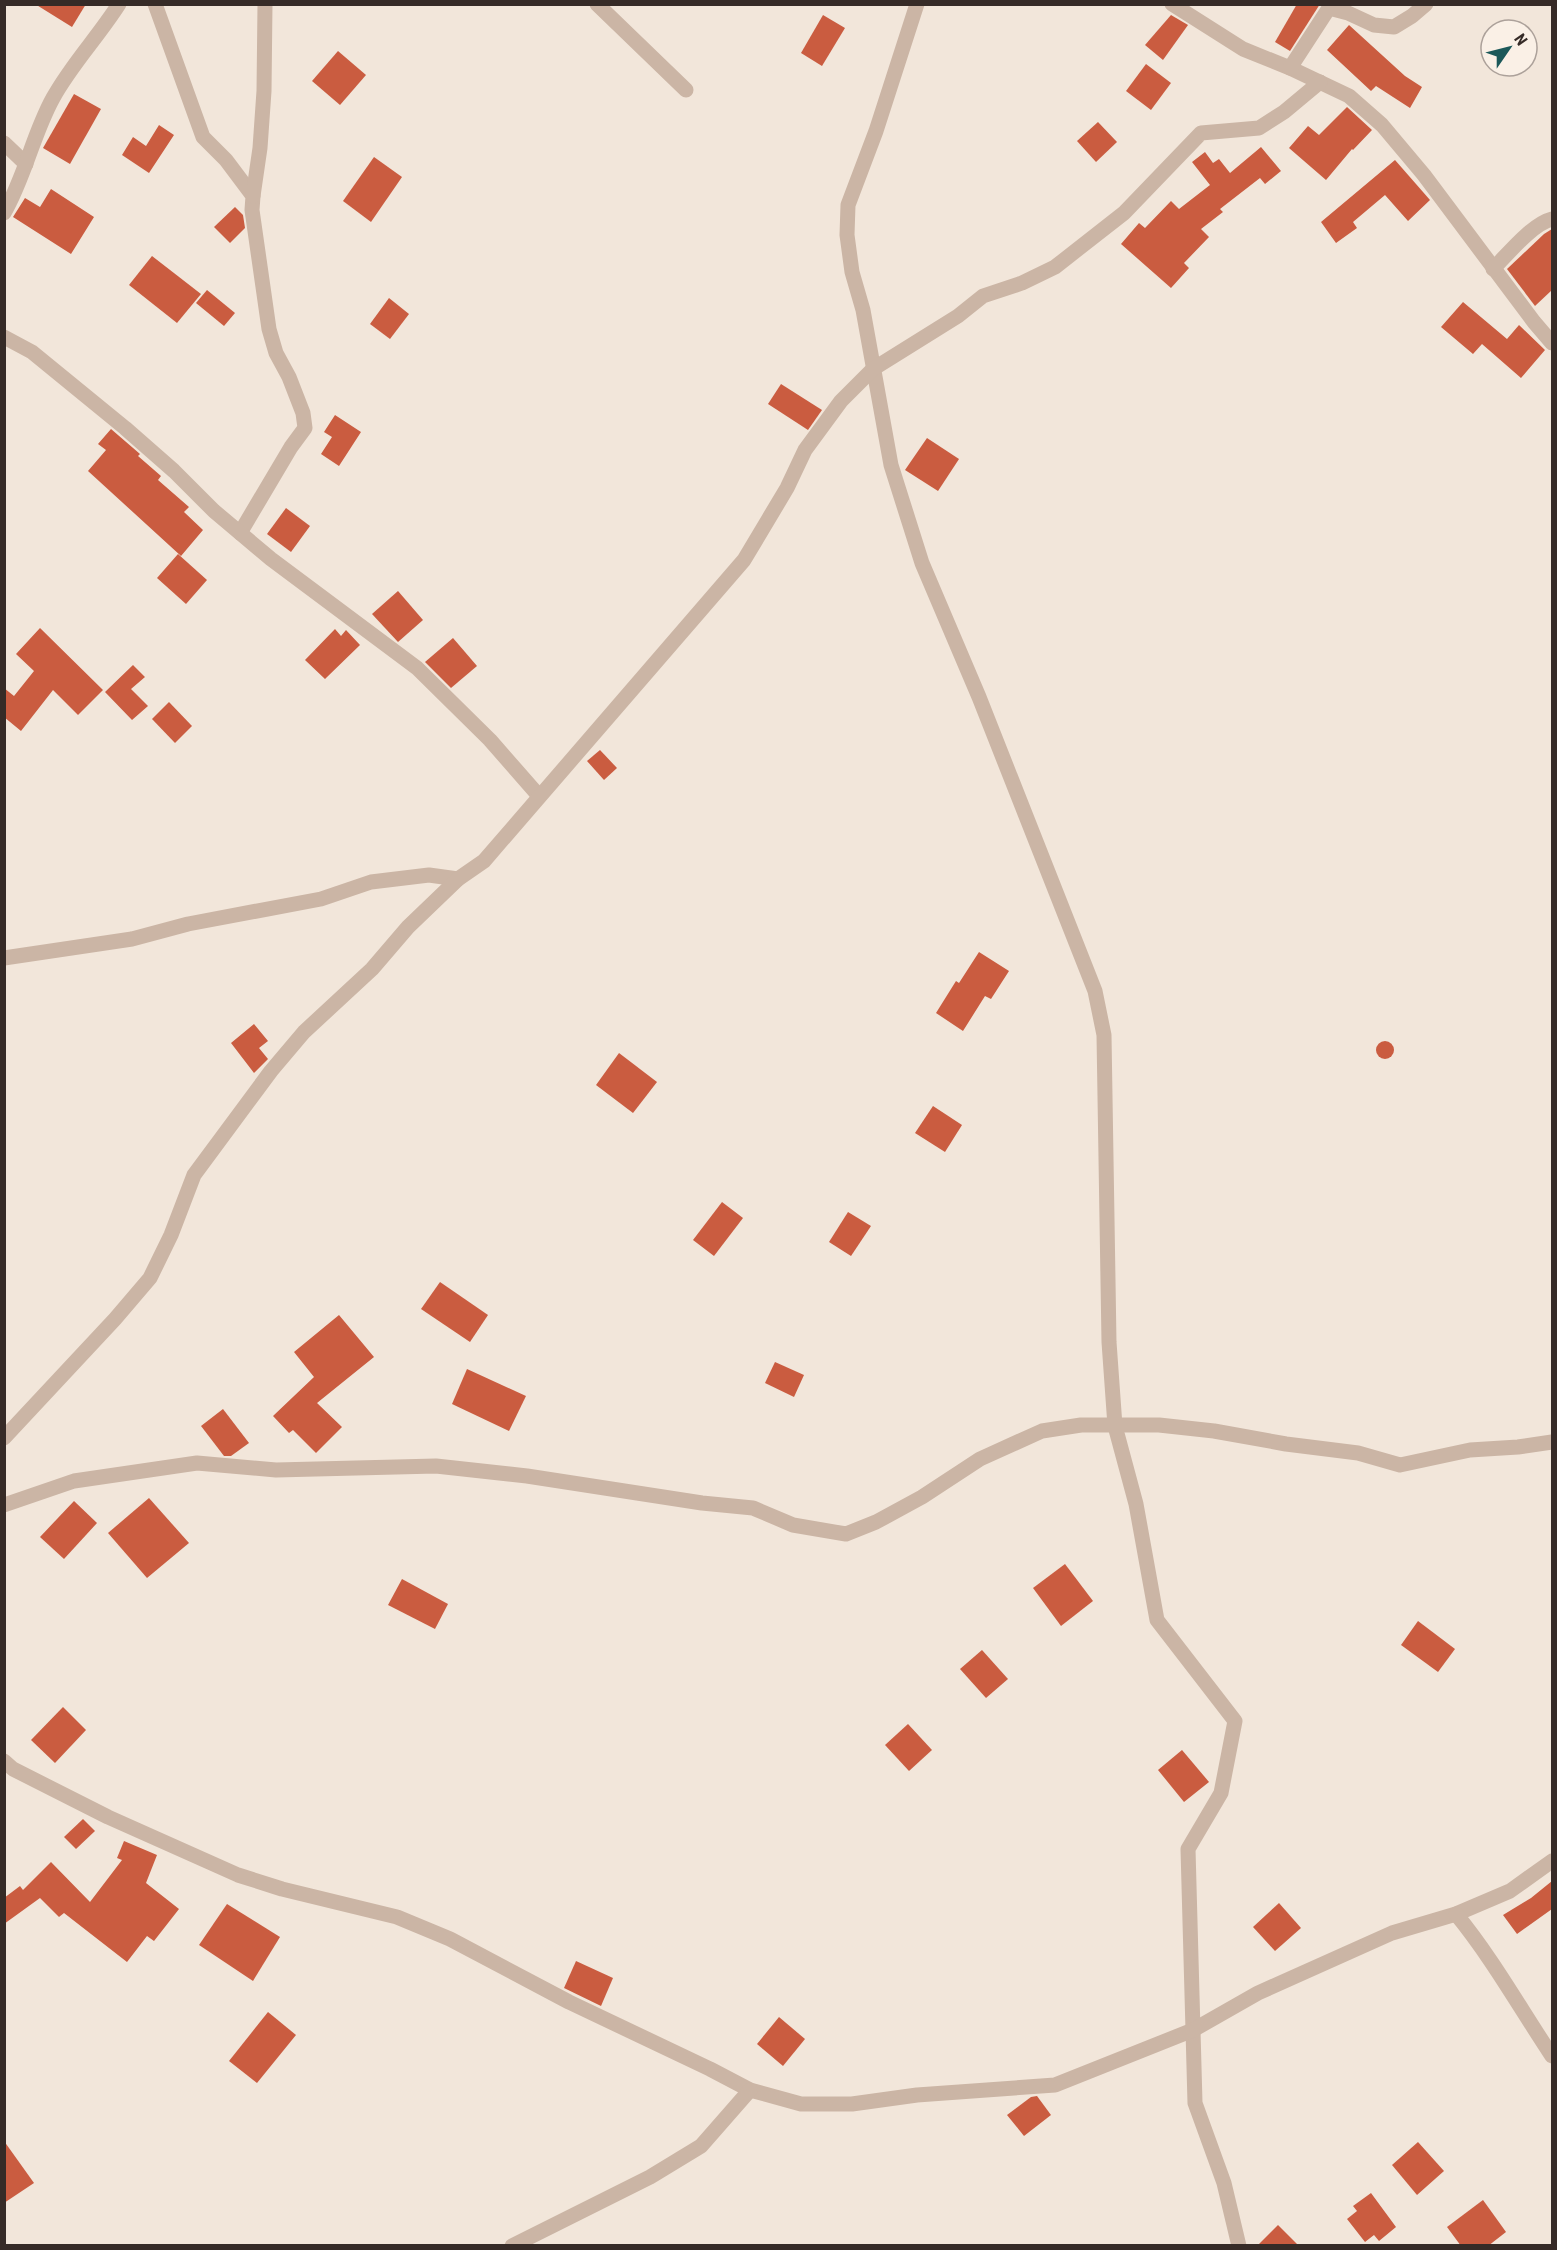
<svg xmlns="http://www.w3.org/2000/svg" width="1557" height="2250" font-family="'Roboto Condensed',sans-serif">
  <rect width="100%" height="100%" fill="#f2e6da"/>
  <g fill="#ca5c40">
    <path d="M35 4H86L72 27Z"/>
    <path d="M1297 4H1320L1290 51 1275 42Z"/>
    <path d="M823 15 845 28 822 66 801 53Z"/>
    <path d="M1171 15 1188 25 1163 60 1145 45Z"/>
    <path d="M1349 25 1405 76 1422 87 1410 108 1376 86 1371 91 1327 50Z"/>
    <path d="M338 51 366 75 340 105 312 81Z"/>
    <path d="M1146 64 1171 83 1151 110 1126 91Z"/>
    <path d="M74 94 101 109 70 164 43 148Z"/>
    <path d="M1347 107 1372 130 1353 150 1352 149 1326 180 1289 148 1308 126 1319 135Z"/>
    <path d="M1098 122 1117 142 1096 162 1077 141Z"/>
    <path d="M159 125 174 135 149 173 122 155 133 137 146 146Z"/>
    <path d="M1261 147 1281 171 1265 184 1260 178 1220 209 1223 212 1201 229 1209 237 1184 263 1189 268 1171 288 1121 244 1139 223 1145 228 1171 201 1179 209 1210 185 1192 162 1205 152 1213 163 1219 159 1230 173Z"/>
    <path d="M374 157 402 177 371 222 343 201Z"/>
    <path d="M1395 160 1430 200 1408 221 1385 195 1353 222 1357 228 1336 243 1321 222Z"/>
    <path d="M51 189 94 217 71 254 13 217 25 198 40 207Z"/>
    <path d="M235 207 243 215 245 228 230 243 214 227Z"/>
    <path d="M1552 229V290L1535 306 1507 269 1544 234Z"/>
    <path d="M152 256 201 294 177 323 129 285Z"/>
    <path d="M207 290 235 313 224 326 196 303Z"/>
    <path d="M389 298 409 314 390 339 370 324Z"/>
    <path d="M1463 302 1507 339 1519 325 1545 350 1521 378 1482 344 1473 354 1441 327Z"/>
    <path d="M781 384 822 410 808 430 768 404Z"/>
    <path d="M335 415 361 432 339 466 321 454 332 437 324 432Z"/>
    <path d="M111 429 140 454 138 456 161 476 158 480 189 507 184 512 203 530 181 556 88 471 106 450 98 444Z"/>
    <path d="M927 438 959 459 938 491 905 470Z"/>
    <path d="M286 508 310 526 291 552 267 534Z"/>
    <path d="M178 554 207 580 186 604 157 578Z"/>
    <path d="M398 591 423 620 398 642 372 614Z"/>
    <path d="M40 628 103 690 78 715 53 690 21 731 4 717V688L14 696 34 671 16 654Z"/>
    <path d="M335 629 341 636 346 630 360 645 325 679 305 660Z"/>
    <path d="M453 638 477 666 451 688 425 662Z"/>
    <path d="M133 665 145 677 131 689 148 706 132 720 105 692Z"/>
    <path d="M169 702 192 726 175 743 152 719Z"/>
    <path d="M600 750 617 768 604 780 587 761Z"/>
    <path d="M979 952 1009 971 991 999 985 996 963 1031 936 1013 956 981 959 983Z"/>
    <path d="M254 1024 268 1041 259 1048 268 1059 254 1073 231 1043Z"/>
    <circle cx="1385" cy="1050" r="9"/>
    <path d="M619 1053 657 1082 633 1113 596 1085Z"/>
    <path d="M933 1106 962 1125 945 1152 915 1133Z"/>
    <path d="M722 1202 743 1218 714 1256 693 1240Z"/>
    <path d="M848 1212 871 1226 851 1256 829 1242Z"/>
    <path d="M440 1282 488 1315 470 1342 421 1309Z"/>
    <path d="M339 1315 374 1357 317 1403 342 1427 316 1453 293 1430 289 1433 273 1416 314 1377 294 1352Z"/>
    <path d="M775 1362 804 1375 794 1397 765 1383Z"/>
    <path d="M467 1369 526 1396 509 1431 452 1404Z"/>
    <path d="M223 1409 249 1443 231 1456H224L201 1426Z"/>
    <path d="M149 1498 189 1543 147 1578 108 1533Z"/>
    <path d="M74 1501 97 1523 64 1559 40 1537Z"/>
    <path d="M1065 1564 1093 1601 1061 1626 1033 1588Z"/>
    <path d="M402 1579 448 1604 435 1629 388 1605Z"/>
    <path d="M1418 1621 1455 1649 1438 1672 1401 1645Z"/>
    <path d="M982 1650 1008 1679 986 1698 960 1669Z"/>
    <path d="M63 1707 86 1730 55 1763 31 1740Z"/>
    <path d="M908 1724 932 1750 909 1771 885 1745Z"/>
    <path d="M1182 1750 1209 1782 1184 1802 1158 1770Z"/>
    <path d="M83 1819 95 1831 76 1849 64 1837Z"/>
    <path d="M124 1841 157 1855 146 1883 179 1909 154 1941 147 1936 127 1962 64 1913 59 1917 40 1898 4 1924V1898L20 1886 23 1890 51 1862 90 1902 122 1860 117 1858Z"/>
    <path d="M1552 1881V1909L1517 1934 1503 1915 1531 1898Z"/>
    <path d="M1279 1903 1301 1928 1275 1951 1253 1927Z"/>
    <path d="M227 1904 280 1937 253 1981 199 1945Z"/>
    <path d="M576 1961 613 1978 601 2006 564 1988Z"/>
    <path d="M268 2012 296 2035 257 2083 229 2061Z"/>
    <path d="M779 2017 805 2039 783 2066 757 2044Z"/>
    <path d="M1037 2096 1051 2115 1024 2136 1007 2115 1031 2097Z"/>
    <path d="M4 2141 34 2183 4 2203Z"/>
    <path d="M1418 2142 1444 2171 1417 2195 1392 2165Z"/>
    <path d="M1371 2193 1396 2227 1379 2241 1374 2235 1365 2242 1347 2219 1357 2211 1353 2206Z"/>
    <path d="M1483 2200 1506 2232 1488 2246H1461L1447 2227Z"/>
    <path d="M1278 2225 1299 2246H1257Z"/>
  </g>
  <g fill="none" stroke-linecap="round" stroke-linejoin="round">
    <g stroke="#cbb5a5" stroke-width="15">
      <path d="M155 4 203 137 226 160 253 196 252 210 269 329 276 353 289 377 303 413 305 428 291 447 240 533"/>
      <path d="M597 4 686 90"/>
      <path d="M917 4 876 131 848 205 847 235 852 272 863 310 891 465 922 563 979 697 1095 991 1104 1035 1109 1342 1115 1426 1136 1504 1157 1620 1235 1721 1221 1793 1188 1849 1195 2103 1224 2183 1239 2246"/>
      <path d="M1172 4 1243 49 1290 68 1349 96 1382 125 1424 175 1534 322 1552 343"/>
      <path d="M1290 68 1329 8 1348 13 1374 25 1394 27 1412 16 1426 4"/>
      <path d="M4 143 26 164"/>
      <path d="M253 196 260 148 264 91 265 4"/>
      <path d="M4 213C25 177 33 134 53 98 71 65 98 37 119 4"/>
      <path d="M1493 269C1508 254 1532 224 1552 219"/>
      <path d="M4 337 32 352 125 428 174 471 214 511 271 559 417 668 490 740 539 796"/>
      <path d="M4 958 132 939 188 924 321 899 371 882 429 875 458 879"/>
      <path d="M4 1438 115 1319 150 1278 171 1235 194 1175 271 1071 304 1032 372 969 408 927 458 879 484 861 744 560 787 488 805 450 841 401 873 369 958 316 983 296 1022 283 1055 267 1124 213 1201 133 1259 128 1284 112 1320 82"/>
      <path d="M4 1505 74 1481 197 1463 276 1470 436 1466 527 1476 702 1503 753 1508 793 1525 846 1534 876 1522 922 1497 980 1459 1042 1431 1081 1425H1159L1214 1431 1286 1444 1358 1453 1400 1465 1470 1450 1518 1447 1552 1442"/>
      <path d="M4 1761 13 1769 108 1817 238 1875 282 1889 397 1917 450 1939 569 2002 710 2069 750 2090 801 2104H852L917 2095 1055 2085 1193 2030 1258 1993 1392 1933 1456 1914 1510 1891 1552 1861"/>
      <path d="M1456 1914C1492 1958 1520 2008 1552 2056"/>
      <path d="M512 2246 650 2177 701 2146 750 2090"/>
    </g>
  </g>
  <rect width="1557" height="2250" fill="none" stroke="#362b27" stroke-width="12"/>
  <g transform="translate(1509 48) rotate(55)"><circle r="28" fill="#faf0e6" stroke="#aca19a" stroke-width="1.5"/>
  <path d="M0-4.5L10 22L0 15L-10 22Z" fill="#1b5859"/>
  <text y="-9" font-size="16" font-weight="bold" text-anchor="middle" fill="#362b27">N</text>
  </g>
</svg>
